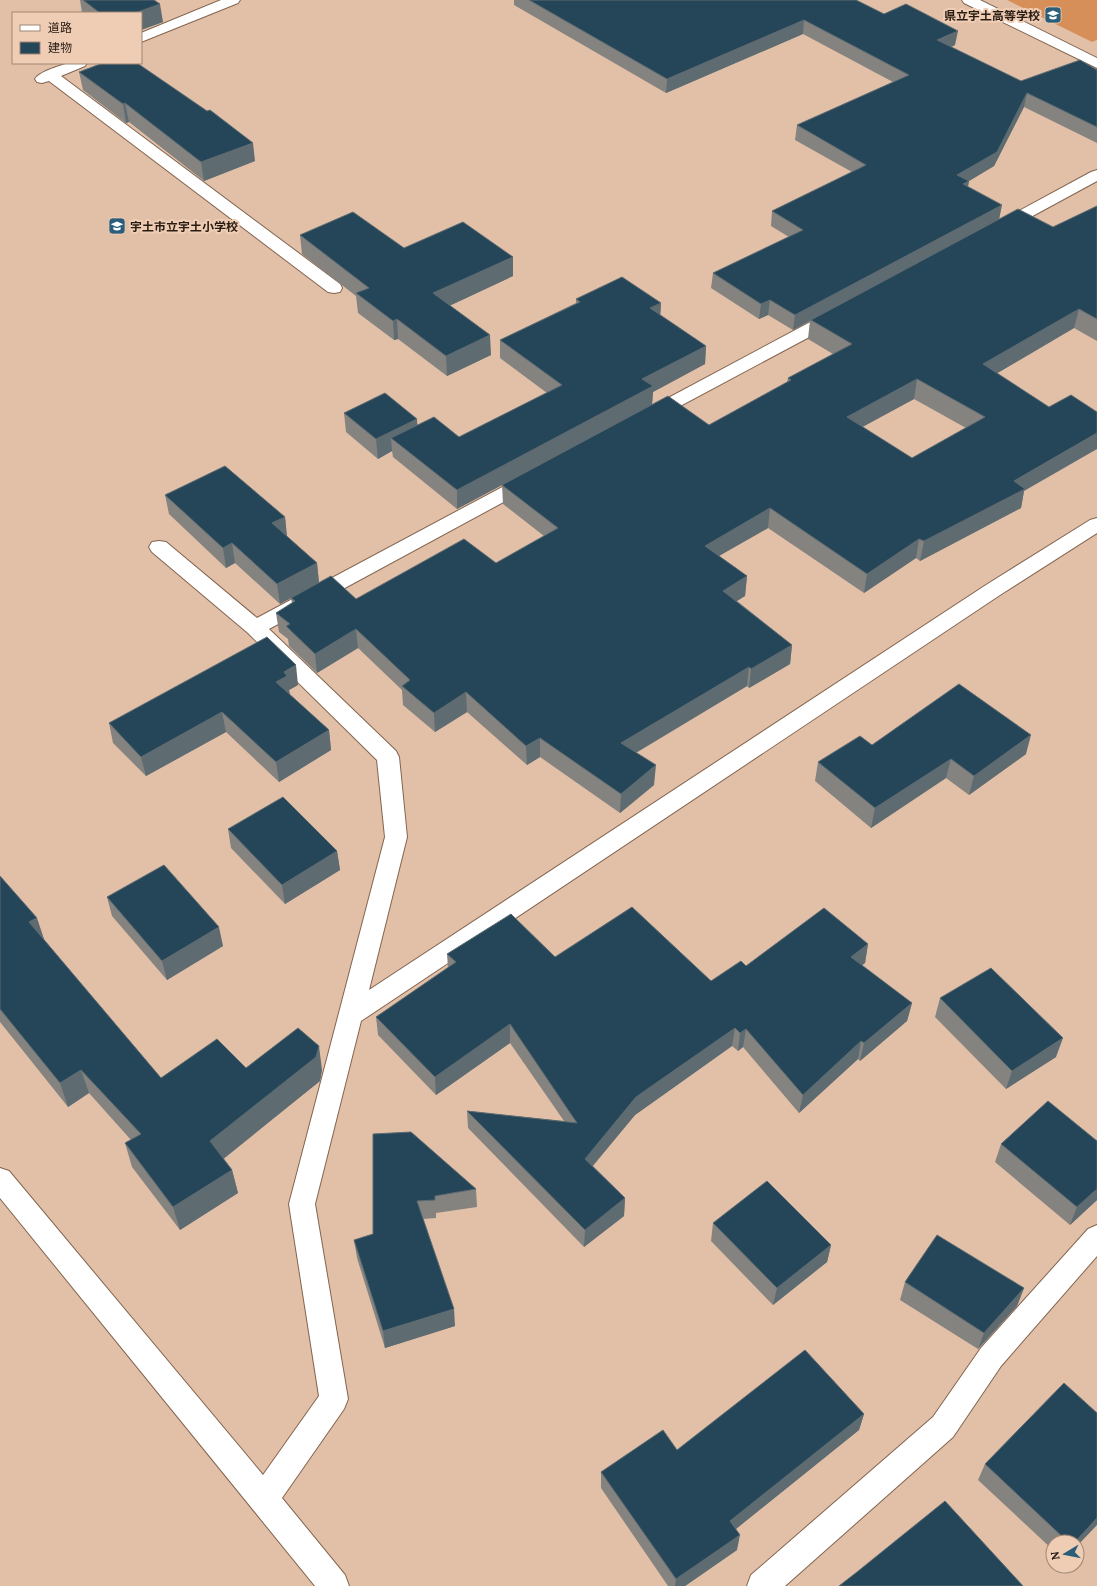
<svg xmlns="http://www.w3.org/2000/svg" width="1097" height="1586" font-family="Lora,'Noto Sans JP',serif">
  <rect width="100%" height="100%" fill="#e2c0a8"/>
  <path fill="#d78f59" d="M1007 0H1097V40L1092 42Z"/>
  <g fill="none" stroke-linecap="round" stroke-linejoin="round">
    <g stroke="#82644f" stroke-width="2">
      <g id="minor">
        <path d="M221 0H240L238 3 141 42V33Z"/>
        <path d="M962 0H980L1097 58V68L964 3Z"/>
        <path d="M68 63H87L85 66 61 76 340 284 342 288 340 292 334 293 328 292 49 81 42 83 37 82 35 79C40 71 58 67 68 63Z"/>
        <path d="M1097 170V181L1005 231 999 233 993 231 991 228 993 225 1091 172Z"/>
        <path d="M837 310 843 311 846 315 843 319 654 420 648 422 642 420 639 416 642 412 831 311Z"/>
        <path d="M528 475 535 477 537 481 535 485 269 629 396 751 399 757 407 837 369 990 986 585 1090 520 1097 518V533L1000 595 361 1021 315 1204 348 1399 344 1409 282 1498 345 1575 349 1586H315L0 1198V1168L9 1171 263 1475 319 1396 289 1204 385 837 377 760 248 633 152 552 149 547 152 542 159 541 166 542 257 618 521 477Z"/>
        <path d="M1097 1225V1256L1001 1366 953 1437 785 1586H747L751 1575 933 1417 981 1348 1088 1229Z"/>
      </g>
    </g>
    <use href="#minor" fill="#fff" fill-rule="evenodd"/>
  </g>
  <g fill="#848380" fill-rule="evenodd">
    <path d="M80 0H154L163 22 141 30V13H82Z"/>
    <path d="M514 0H856L884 14 955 45 951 47 1021 81 1097 70V143L1024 107 994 166 969 181 968 187 999 219 1053 227 1097 206V341L1074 328 997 373 1024 491 1021 508 920 561 916 558 864 593 768 528 719 556 747 576 745 596 737 601 792 645 790 664 749 688 747 686 636 753 654 785 620 813 540 757 527 765 467 712 435 732 403 705 402 690 358 648 317 673 289 646 288 639 279 632 276 613 292 603 291 598 280 604 235 563 226 568 169 514 165 495 285 517 287 537 317 563 319 583 356 599 496 563 544 536 503 504 502 485 457 509 393 457 392 451 378 459 346 432 344 413 418 425 459 437 547 393 500 358V340L576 303V299L661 303 660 315 706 346 705 364 653 392 652 405 709 425 787 382 788 378 833 354 808 339 810 320 793 330 768 315 759 319 711 288 713 273 789 237 771 226 772 211 852 172 795 140 797 125 893 82 803 34 666 93 514 5ZM914 399 966 428 912 458 862 427Z"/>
    <path d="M79 72 255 161 204 181 129 122 126 123 83 90Z"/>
    <path d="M300 235 404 248 513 257V276L449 306 491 355 447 376 398 339 394 340 358 313 356 296 302 254Z"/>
    <path d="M298 685 289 690 290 695 329 730 331 750 279 782 226 732 146 776 113 743 109 723Z"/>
    <path d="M872 745 1026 754 969 795 946 778 871 828 815 781 818 762Z"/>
    <path d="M228 829 337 851 340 870 285 904 231 848Z"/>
    <path d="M0 876 44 940 161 1078 246 1068 322 1070 320 1081 223 1158 232 1170 238 1193 180 1230 132 1167 125 1143 131 1140 89 1093 68 1107 0 1022Z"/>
    <path d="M107 897 223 946 167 980 112 916Z"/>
    <path d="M868 944 865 963 862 965 912 1003 907 1021 860 1061 858 1059 799 1113 743 1047 738 1051 732 1046 635 1115 593 1166 625 1198 624 1216 584 1247 468 1128 467 1111 564 1121 510 1043 436 1095 378 1035 376 1017 448 968 447 954 555 957 711 981 746 966Z"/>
    <path d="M940 998 1056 1057 1006 1089 935 1017Z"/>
    <path d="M411 1132 476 1189 477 1207 436 1213V1218L423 1219 455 1326 385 1348 357 1258 354 1240 373 1234Z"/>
    <path d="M1001 1144 1097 1200 1070 1225 995 1162Z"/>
    <path d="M713 1223 831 1245 827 1262 773 1305 711 1241Z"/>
    <path d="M905 1282 1024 1288 1017 1306 978 1349 900 1300Z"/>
    <path d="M864 1414 859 1430 736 1529 737 1550 685 1586H668L601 1488V1472L677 1450Z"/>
    <path d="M985 1464 1077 1542H1053V1550L978 1480Z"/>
  </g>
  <g fill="#5e6b71">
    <path d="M160 4 163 22 141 30V13H135Z"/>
    <path d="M804 20 803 34 666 93 667 79Z"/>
    <path d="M958 31 955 45 935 55 937 40Z"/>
    <path d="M1027 93 1024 107 994 166 969 181 966 196 957 175Z"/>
    <path d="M125 103 129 122 126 123 123 104Z"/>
    <path d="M253 143 255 161 204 181 201 162Z"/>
    <path d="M1002 205 999 220 793 330 795 315Z"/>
    <path d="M513 257V276L434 313 433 293Z"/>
    <path d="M770 300 768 315 759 319 761 304Z"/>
    <path d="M661 303 660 321 650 308Z"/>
    <path d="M1079 309 1074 328 979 384 983 364Z"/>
    <path d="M397 319 398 339 394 340 393 321Z"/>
    <path d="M490 335 491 355 447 376 446 356Z"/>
    <path d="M706 346 705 364 653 392 652 405 457 509V490L642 379Z"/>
    <path d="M917 379 914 399 844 437 847 417Z"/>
    <path d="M417 419 418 439 391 438 392 451 378 459 376 439Z"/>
    <path d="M1097 433V449L1024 491 1021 508 920 561 924 541 1014 481Z"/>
    <path d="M770 508 768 528 703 565 705 546Z"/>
    <path d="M285 517 287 537 272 523Z"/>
    <path d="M919 539 916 558 864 593 867 574Z"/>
    <path d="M232 543 235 563 226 568 223 548Z"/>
    <path d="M317 563 319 583 280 604 277 584Z"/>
    <path d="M747 576 745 596 722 610 723 591Z"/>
    <path d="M356 629 358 648 317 673 315 654Z"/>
    <path d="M792 645 790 664 749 688 751 669Z"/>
    <path d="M296 665 298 685 289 690 290 695 276 682 284 672Z"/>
    <path d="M749 667 747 686 620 762 621 743Z"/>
    <path d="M466 692 467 712 435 732 434 713Z"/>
    <path d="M222 712 226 732 146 776 141 757Z"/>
    <path d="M329 730 331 750 279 782 276 762Z"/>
    <path d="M1031 735 1026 754 969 795 974 776Z"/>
    <path d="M540 738V757L527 765 526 746Z"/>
    <path d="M951 759 946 778 871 828 875 808Z"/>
    <path d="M656 765 654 785 620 813 621 794Z"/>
    <path d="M337 851 340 870 285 904 282 885Z"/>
    <path d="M37 918 45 942 29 922Z"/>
    <path d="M219 927 223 946 167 980 162 961Z"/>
    <path d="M868 944 865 963 848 976 851 957Z"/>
    <path d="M912 1003 907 1021 860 1061 864 1043Z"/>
    <path d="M510 1024V1043L436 1095 435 1077Z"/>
    <path d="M735 1028 732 1046 635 1115 584 1176 585 1159 636 1097Z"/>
    <path d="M746 1029 743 1047 738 1051 740 1033Z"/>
    <path d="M1063 1038 1056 1057 1006 1089 1012 1071Z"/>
    <path d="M861 1041 858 1059 799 1113 803 1095Z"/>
    <path d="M319 1046 322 1070 320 1081 216 1165 210 1141Z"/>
    <path d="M81 1070 89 1093 68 1107 60 1083Z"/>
    <path d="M232 1170 238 1193 180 1230 173 1207Z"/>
    <path d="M1097 1189V1200L1070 1225 1077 1207Z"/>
    <path d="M625 1198 624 1216 584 1247 585 1230Z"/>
    <path d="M831 1245 827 1262 773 1305 777 1288Z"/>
    <path d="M1024 1288 1017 1306 978 1349 984 1333Z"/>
    <path d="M454 1309 455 1326 385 1348 383 1331Z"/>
    <path d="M864 1414 859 1430 727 1536 730 1521Z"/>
    <path d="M1097 1518V1525L1077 1546V1542H1075Z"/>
    <path d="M740 1535 737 1550 685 1586H675L676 1579Z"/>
  </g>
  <g fill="#254659" stroke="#5e6b71" fill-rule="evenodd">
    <path d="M83 0H154L160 4 135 13H100Z"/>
    <path d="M529 0H856L884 14 906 4 958 31 937 40 1021 81 1080 60 1097 70V127L1027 93 997 152 957 175 969 181 963 184 1002 205 795 315 770 300 761 304 713 273 803 230 772 211 866 165 797 125 909 75 804 20 667 79Z"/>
    <path d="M103 63H137L207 111 210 110 253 143 201 162 125 103 123 104 79 72Z"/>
    <path d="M1097 206V319L1079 309 983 364 1049 407 1071 395 1097 412V433L1014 481 1025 489 924 541 919 539 867 574 770 508 705 546 747 576 723 591 792 645 751 669 749 667 621 743 656 765 621 794 540 738 526 746 466 692 434 713 402 686 410 680 356 629 315 654 286 626 290 624 276 613 295 601 291 598 331 576 356 599 464 539 496 563 558 528 502 485 668 396 709 425 791 380 788 378 852 344 811 320 1018 209 1053 227ZM917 379 985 417 912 458 847 417Z"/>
    <path d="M353 212 404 248 463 222 513 257 433 293 490 335 446 356 397 319 393 321 356 293 369 288 300 235Z"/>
    <path d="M622 277 661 303 650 308 706 346 642 379 653 386 457 490 391 438 434 417 459 437 562 385 500 340 580 302 576 299Z"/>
    <path d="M385 393 417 419 376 439 344 413Z"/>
    <path d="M225 466 285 517 272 523 317 563 277 584 232 543 223 548 165 495Z"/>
    <path d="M267 637 296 665 284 672 287 676 276 682 329 730 276 762 222 712 141 757 109 723Z"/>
    <path d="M959 684 1031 735 974 776 951 759 875 808 818 762 860 736 872 745Z"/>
    <path d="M283 797 337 851 282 885 228 829Z"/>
    <path d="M164 865 219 927 162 961 107 897Z"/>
    <path d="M0 876 37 918 29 922 161 1078 217 1039 246 1068 298 1028 319 1046 316 1057 210 1141 232 1170 173 1207 125 1143 141 1134 81 1070 60 1083 0 1009Z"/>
    <path d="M632 907 711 981 741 961 746 966 824 908 868 944 851 957 912 1003 864 1043 861 1041 803 1095 746 1029 740 1033 735 1028 636 1097 585 1159 625 1198 585 1230 467 1111 577 1123 510 1024 435 1077 376 1017 456 962 447 954 511 914 555 957Z"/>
    <path d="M991 968 1063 1038 1012 1071 940 998Z"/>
    <path d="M1048 1101 1097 1141V1189L1077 1207 1001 1144Z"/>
    <path d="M411 1132 476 1189 435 1196V1200L417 1201 454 1309 383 1331 354 1240 373 1234V1134Z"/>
    <path d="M767 1181 831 1245 777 1288 713 1223Z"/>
    <path d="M937 1235 1024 1288 984 1333 905 1282Z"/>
    <path d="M805 1350 864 1414 730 1521 740 1535 676 1579 601 1472 663 1430 677 1450Z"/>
    <path d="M1064 1383 1097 1413V1518L1075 1542H1068L985 1464Z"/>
    <path d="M945 1501 1023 1586H839L857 1572Z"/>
  </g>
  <defs>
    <g id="school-square" transform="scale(0.9)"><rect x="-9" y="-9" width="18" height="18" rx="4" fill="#2a5d7a" stroke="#efcdb5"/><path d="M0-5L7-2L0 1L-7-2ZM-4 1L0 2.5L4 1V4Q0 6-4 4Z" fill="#fff"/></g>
  </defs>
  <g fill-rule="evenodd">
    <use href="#school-square" x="1053" y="15"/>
    <use href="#school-square" x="117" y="226"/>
  </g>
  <g text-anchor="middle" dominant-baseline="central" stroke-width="4" stroke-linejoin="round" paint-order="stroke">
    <g font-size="12" font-weight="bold" fill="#271b12" stroke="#efcdb5" text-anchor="end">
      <text x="1040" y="15">県立宇土高等学校</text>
      <text x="130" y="226" text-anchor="start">宇土市立宇土小学校</text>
    </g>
  </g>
  <rect x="12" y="12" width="130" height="52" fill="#efcdb5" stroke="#9f8674"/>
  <rect x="20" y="25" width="20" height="6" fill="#ffffff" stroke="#9f8674"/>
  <text x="48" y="32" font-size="12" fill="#271b12">道路</text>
  <rect x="20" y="42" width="20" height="12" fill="#254659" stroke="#9f8674"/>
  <text x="48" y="52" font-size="12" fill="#271b12">建物</text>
  <g transform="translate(1065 1554) rotate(260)"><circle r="19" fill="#efcdb5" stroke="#9f8674"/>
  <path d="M0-3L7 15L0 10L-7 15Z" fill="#2a5d7a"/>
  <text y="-6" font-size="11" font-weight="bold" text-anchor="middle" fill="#271b12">N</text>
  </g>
</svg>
